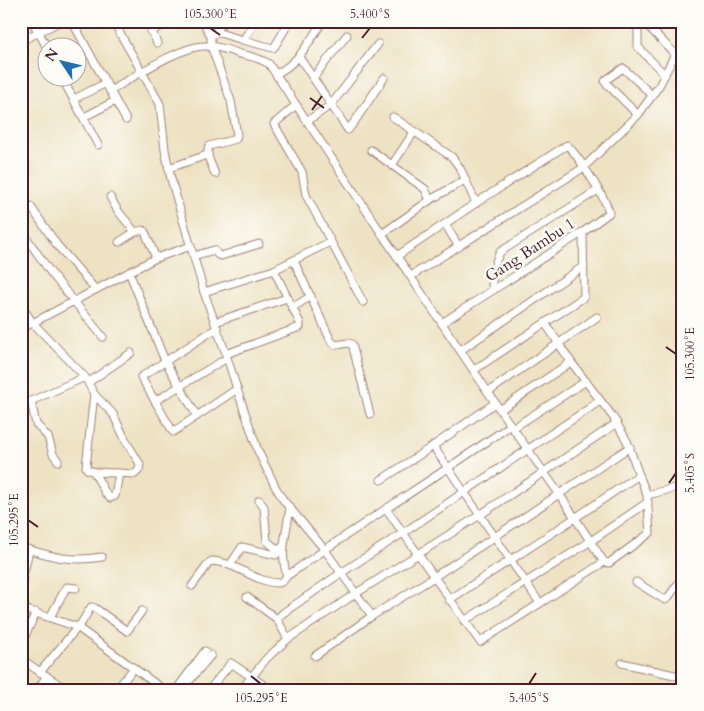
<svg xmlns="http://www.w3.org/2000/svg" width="704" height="711" font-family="Cardo,serif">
  <rect width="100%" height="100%" fill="#fdfcf7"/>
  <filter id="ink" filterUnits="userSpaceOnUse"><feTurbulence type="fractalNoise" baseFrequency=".02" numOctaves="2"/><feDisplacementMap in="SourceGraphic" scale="10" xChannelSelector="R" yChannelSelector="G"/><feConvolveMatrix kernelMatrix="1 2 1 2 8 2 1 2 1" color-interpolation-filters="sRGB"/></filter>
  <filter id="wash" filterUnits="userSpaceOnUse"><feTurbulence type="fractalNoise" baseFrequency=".0096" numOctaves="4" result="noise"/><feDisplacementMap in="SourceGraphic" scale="20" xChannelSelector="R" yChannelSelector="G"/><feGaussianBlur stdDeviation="1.12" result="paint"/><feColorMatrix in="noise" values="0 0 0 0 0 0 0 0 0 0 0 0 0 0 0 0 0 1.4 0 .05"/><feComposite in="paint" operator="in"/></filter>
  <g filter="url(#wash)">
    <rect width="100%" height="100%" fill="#ede2c2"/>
  </g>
  <g filter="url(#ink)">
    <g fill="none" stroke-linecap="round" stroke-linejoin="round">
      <g stroke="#9c8076" stroke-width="9">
        <g id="minor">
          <path d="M32 21 48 49"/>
          <path d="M72 21 126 120"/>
          <path d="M113 21 160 104 165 150 171 179 204 292 226 354 237 389 258 451 276 488 284 501 325 550 372 616"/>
          <path d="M150 21V27L157 43"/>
          <path d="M203 21 211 37V46L231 101 237 135 236 139 209 146C205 155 212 165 215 174"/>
          <path d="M638 21V47L665 75"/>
          <path d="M677 21 682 26"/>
          <path d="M151 32 169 21"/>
          <path d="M216 32 243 40 273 48 275 46 290 21"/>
          <path d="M214 34 224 21"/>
          <path d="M243 40 256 21"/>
          <path d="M21 41 61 21"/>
          <path d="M299 57 348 130 355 121 384 78"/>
          <path d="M276 74C299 62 307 45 321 24"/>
          <path d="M62 78 98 145"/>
          <path d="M313 78 347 35"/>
          <path d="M110 91C132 78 181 45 206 46 218 46 229 50 240 54 249 56 261 58 269 64L382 234 500 410 560 495 604 562 609 563 650 533 647 495 639 475 627 441 613 417 571 362 545 323"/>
          <path d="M74 99 106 83"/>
          <path d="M296 105 274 124 302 172 306 195 363 302"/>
          <path d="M638 115 605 82 606 80 623 68 653 96"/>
          <path d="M84 117 115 101"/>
          <path d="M393 117 452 157 460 168 476 203 397 256"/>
          <path d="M307 121 331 105 378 44"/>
          <path d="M371 150 425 189 430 200"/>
          <path d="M392 165 414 132"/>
          <path d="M169 168 207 155"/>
          <path d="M110 197 118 211 135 232"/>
          <path d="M21 205 26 203 31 207 57 245 95 289"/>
          <path d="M445 224 459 247"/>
          <path d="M21 230 51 273 103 337"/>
          <path d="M382 234 430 200 465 180"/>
          <path d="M119 242 135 232 143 230 145 232 156 258"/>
          <path d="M194 256 214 250 218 255 221 256 259 244"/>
          <path d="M294 261 331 341 336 345 348 343 352 344 370 414"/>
          <path d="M129 272 165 361 197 416 237 389"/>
          <path d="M411 276 583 168 638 115 659 86 675 54 643 21"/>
          <path d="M493 290C490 278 495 262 500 252L598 190"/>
          <path d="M204 292 274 270 330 242"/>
          <path d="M21 305 32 322 85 377 94 394 113 414 127 443 140 464 139 470 135 474 94 472"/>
          <path d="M292 308 311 296"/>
          <path d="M215 322 287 298"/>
          <path d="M442 323 583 232 609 213C608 201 576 153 567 145L476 203"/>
          <path d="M21 329 156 258 191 246"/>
          <path d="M461 350 584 266"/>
          <path d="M226 354 300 327V323L274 270"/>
          <path d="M474 370 584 297 583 232"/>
          <path d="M89 382 131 353"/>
          <path d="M488 392 597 317"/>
          <path d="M94 394 86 467 87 469 94 472 106 494 110 498 115 496 119 473"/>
          <path d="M155 401 227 358"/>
          <path d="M21 404 31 401"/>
          <path d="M500 410 571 362"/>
          <path d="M197 416 173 432 141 377 217 328"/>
          <path d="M513 428 586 381"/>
          <path d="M433 446 539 602"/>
          <path d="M58 461 53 454 48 437 36 424 31 401 85 377"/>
          <path d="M381 480 433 446 495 403"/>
          <path d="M647 495 683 486"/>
          <path d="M259 500 264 507 267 541 280 552"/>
          <path d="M387 510 480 642 604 562"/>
          <path d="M21 547C52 557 70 562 102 557"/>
          <path d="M230 565 242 547 276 555 282 547"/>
          <path d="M287 576C279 553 287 531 290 507"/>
          <path d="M636 582 665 600 667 599 683 577"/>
          <path d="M21 586 29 550"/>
          <path d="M192 586 209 563 212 561C235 562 255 582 277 583 282 583 284 580 287 576 360 524 437 477 511 425"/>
          <path d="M247 597 277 619"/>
          <path d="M449 600 575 518 639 475"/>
          <path d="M21 608 77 627 164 690"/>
          <path d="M50 617 65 590 67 587 76 588"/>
          <path d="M464 621 591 541 648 502"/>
          <path d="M288 639 277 619 283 613 341 573 403 533 600 401"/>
          <path d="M21 645 36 612"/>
          <path d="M315 656 372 616 434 577 630 447"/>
          <path d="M21 659 67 690"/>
          <path d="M622 663 683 677"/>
          <path d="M40 672 82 622 91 607 95 608 127 631 142 611"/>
          <path d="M184 681 190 680 211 655"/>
          <path d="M21 688 23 690"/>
          <path d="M37 690 47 676"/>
          <path d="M116 690 134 668"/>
          <path d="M176 690 205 651"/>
          <path d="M209 690 231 663 271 690"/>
          <path d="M241 690 267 658 288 639 355 594 480 515 617 423"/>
        </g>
      </g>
      <use href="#minor" stroke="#fff" stroke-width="7"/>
    </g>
  </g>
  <path fill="none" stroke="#4a1f2b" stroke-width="2" d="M210 28 220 35M362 38 370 28M310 98 324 108M312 110 322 96M666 347 676 354M669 483 676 473M28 520 38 527M251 676 261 684M529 684 536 673"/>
  <g text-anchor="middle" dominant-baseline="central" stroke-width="5" stroke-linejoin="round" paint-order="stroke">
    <g font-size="16" fill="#4a1f2b" stroke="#fdfcf7">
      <text transform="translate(530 250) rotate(-33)">Gang Bambu 1</text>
    </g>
  </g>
  <rect width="704" height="711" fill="none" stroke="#fdfcf7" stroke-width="55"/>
  <g transform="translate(62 62) rotate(305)"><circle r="24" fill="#fdfcf7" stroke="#b5a4a5"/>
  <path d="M0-4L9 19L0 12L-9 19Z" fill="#1f6fb2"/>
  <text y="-8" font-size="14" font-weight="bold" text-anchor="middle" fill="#4a1f2b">N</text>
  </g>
  <rect x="28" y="28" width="648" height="656" fill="none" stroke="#4a1f2b" stroke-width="2"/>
  <g font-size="12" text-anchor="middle" fill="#4a1f2b">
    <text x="210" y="18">105.300°E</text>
    <text x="370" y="18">5.400°S</text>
    <text transform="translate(690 354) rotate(-90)" y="4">105.300°E</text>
    <text transform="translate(690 473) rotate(-90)" y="4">5.405°S</text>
    <text transform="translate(14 520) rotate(-90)" y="4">105.295°E</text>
    <text x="261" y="702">105.295°E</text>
    <text x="529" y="702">5.405°S</text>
  </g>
</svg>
